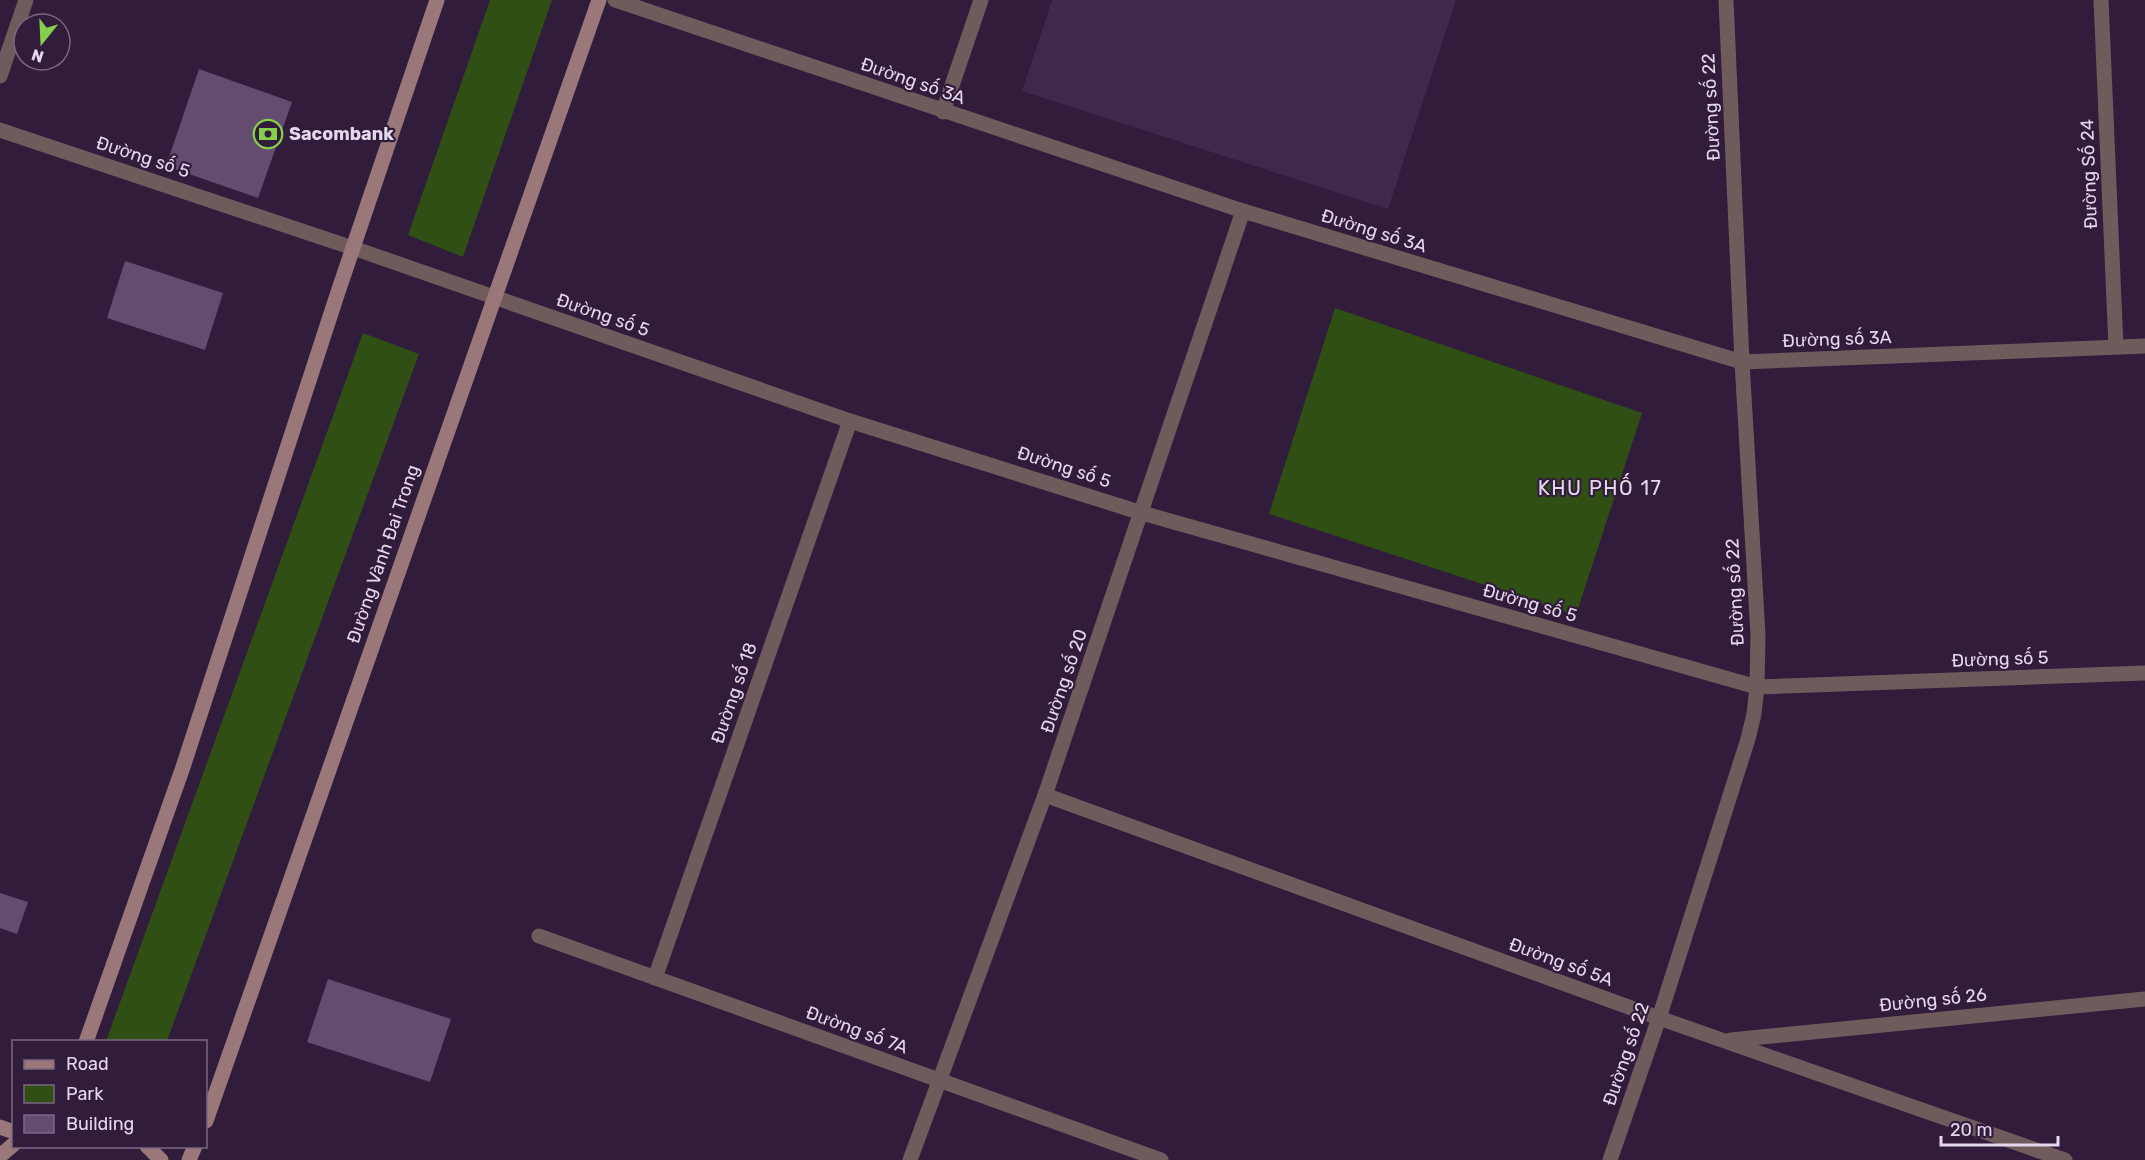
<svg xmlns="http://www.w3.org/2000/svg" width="2145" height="1160" font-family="Rubik,sans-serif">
  <rect width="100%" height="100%" fill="#311c3c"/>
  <path fill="#40274c" d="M1052 0H1456L1388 209 1022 91Z"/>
  <g fill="#2f4f15">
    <path d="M490 0H552L463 257 408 235Z"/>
    <path d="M1335 308 1642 413 1576 615 1269 514Z"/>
    <path d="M363 333 419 354 167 1041H106Z"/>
  </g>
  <g fill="#644c70">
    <path d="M199 69 292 102 258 198 166 166Z"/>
    <path d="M125 261 223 293 205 350 107 318Z"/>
    <path d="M0 893 28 902 17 934 0 928Z"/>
    <path d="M328 979 451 1019 430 1082 307 1042Z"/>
  </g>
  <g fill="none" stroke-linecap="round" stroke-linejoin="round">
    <g stroke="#705b5c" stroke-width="15">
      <path d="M615 0 1243 211 1742 362 2145 346"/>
      <path d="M2101 0 2116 347"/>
      <path d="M0 76 26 0"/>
      <path d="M943 112 981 0"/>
      <path d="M0 130 353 248 850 421 1142 513 1757 687 2145 673"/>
      <path d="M1045 795 1659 1018 2065 1160"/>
      <path d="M539 936 1161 1160"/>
      <path d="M655 978 850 421"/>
      <path d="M1731 1040 2145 999"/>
      <path d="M910 1160 1045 795 1243 211"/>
      <path d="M1610 1160 1659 1018 1748 739 1754 714 1757 687 1758 635 1742 362 1726 0"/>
    </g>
    <g stroke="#9a787a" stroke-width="15">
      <path d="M86 1042 183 767 338 292 437 0"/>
      <path d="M206 1121 599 0"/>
      <path d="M0 1127 14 1132"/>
      <path d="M147 1146 161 1160"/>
      <path d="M0 1156 14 1144"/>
      <path d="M189 1160 195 1146"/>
    </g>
  </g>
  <defs>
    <g id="bank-ring" transform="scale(1.5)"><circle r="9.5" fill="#311c3c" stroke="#86cf4c" stroke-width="1.5"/><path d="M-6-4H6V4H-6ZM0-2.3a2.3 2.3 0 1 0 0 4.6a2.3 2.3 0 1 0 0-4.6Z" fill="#86cf4c"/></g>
  </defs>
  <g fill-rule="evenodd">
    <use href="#bank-ring" x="268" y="134"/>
  </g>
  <g text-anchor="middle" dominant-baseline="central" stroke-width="4.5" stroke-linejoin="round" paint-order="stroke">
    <g font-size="18" fill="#e5d8ed" stroke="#311c3c">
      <text transform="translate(913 81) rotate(19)">Đường số 3A</text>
      <text transform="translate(1711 107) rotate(-93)">Đường số 22</text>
      <text transform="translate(143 157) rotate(18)">Đường số 5</text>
      <text transform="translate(2089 174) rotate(-92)">Đường Số 24</text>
      <text transform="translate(1374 231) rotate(17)">Đường số 3A</text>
      <text transform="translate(603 315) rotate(19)">Đường số 5</text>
      <text transform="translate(1837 339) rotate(-2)">Đường số 3A</text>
      <text transform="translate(1064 467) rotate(18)">Đường số 5</text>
      <text transform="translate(383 554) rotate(-71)">Đường Vành Đai Trong</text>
      <text transform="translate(1735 592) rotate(-93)">Đường số 22</text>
      <text transform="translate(1530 603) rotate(16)">Đường số 5</text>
      <text transform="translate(2000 659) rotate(-2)">Đường số 5</text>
      <text transform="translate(1064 681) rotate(-71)">Đường số 20</text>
      <text transform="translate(734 693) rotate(-71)">Đường số 18</text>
      <text transform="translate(1561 962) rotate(20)">Đường số 5A</text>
      <text transform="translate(1933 1000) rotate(-6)">Đường số 26</text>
      <text transform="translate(857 1030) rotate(20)">Đường số 7A</text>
      <text transform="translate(1626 1054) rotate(-71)">Đường số 22</text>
    </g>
    <g font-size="18" font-weight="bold" fill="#e5d8ed" stroke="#311c3c" text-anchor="start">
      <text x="289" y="134">Sacombank</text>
    </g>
    <g font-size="20" letter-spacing="1.5" fill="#e5d8ed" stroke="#311c3c">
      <text x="1600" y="488">KHU PHỐ 17</text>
    </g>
  </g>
  <rect x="12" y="1040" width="195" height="108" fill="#311c3c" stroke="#796783" stroke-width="1.5"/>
  <rect x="24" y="1060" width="30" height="9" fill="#9a787a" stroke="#796783" stroke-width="1.5"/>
  <text x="66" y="1070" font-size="18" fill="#e5d8ed">Road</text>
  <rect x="24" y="1085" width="30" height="18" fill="#2f4f15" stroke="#796783" stroke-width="1.5"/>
  <text x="66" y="1100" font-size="18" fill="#e5d8ed">Park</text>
  <rect x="24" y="1115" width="30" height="18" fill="#644c70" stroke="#796783" stroke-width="1.5"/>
  <text x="66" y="1130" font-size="18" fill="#e5d8ed">Building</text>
  <g transform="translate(42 42) rotate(198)"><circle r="28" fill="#311c3c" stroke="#796783" stroke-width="1.5"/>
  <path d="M0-4.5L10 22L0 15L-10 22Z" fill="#86cf4c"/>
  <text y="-9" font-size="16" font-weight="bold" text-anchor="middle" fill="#e5d8ed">N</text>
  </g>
  <path d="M1941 1136v9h117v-9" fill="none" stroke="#e5d8ed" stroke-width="3"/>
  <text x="1950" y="1136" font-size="18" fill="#e5d8ed" stroke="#311c3c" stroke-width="4.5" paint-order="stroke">20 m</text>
</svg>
